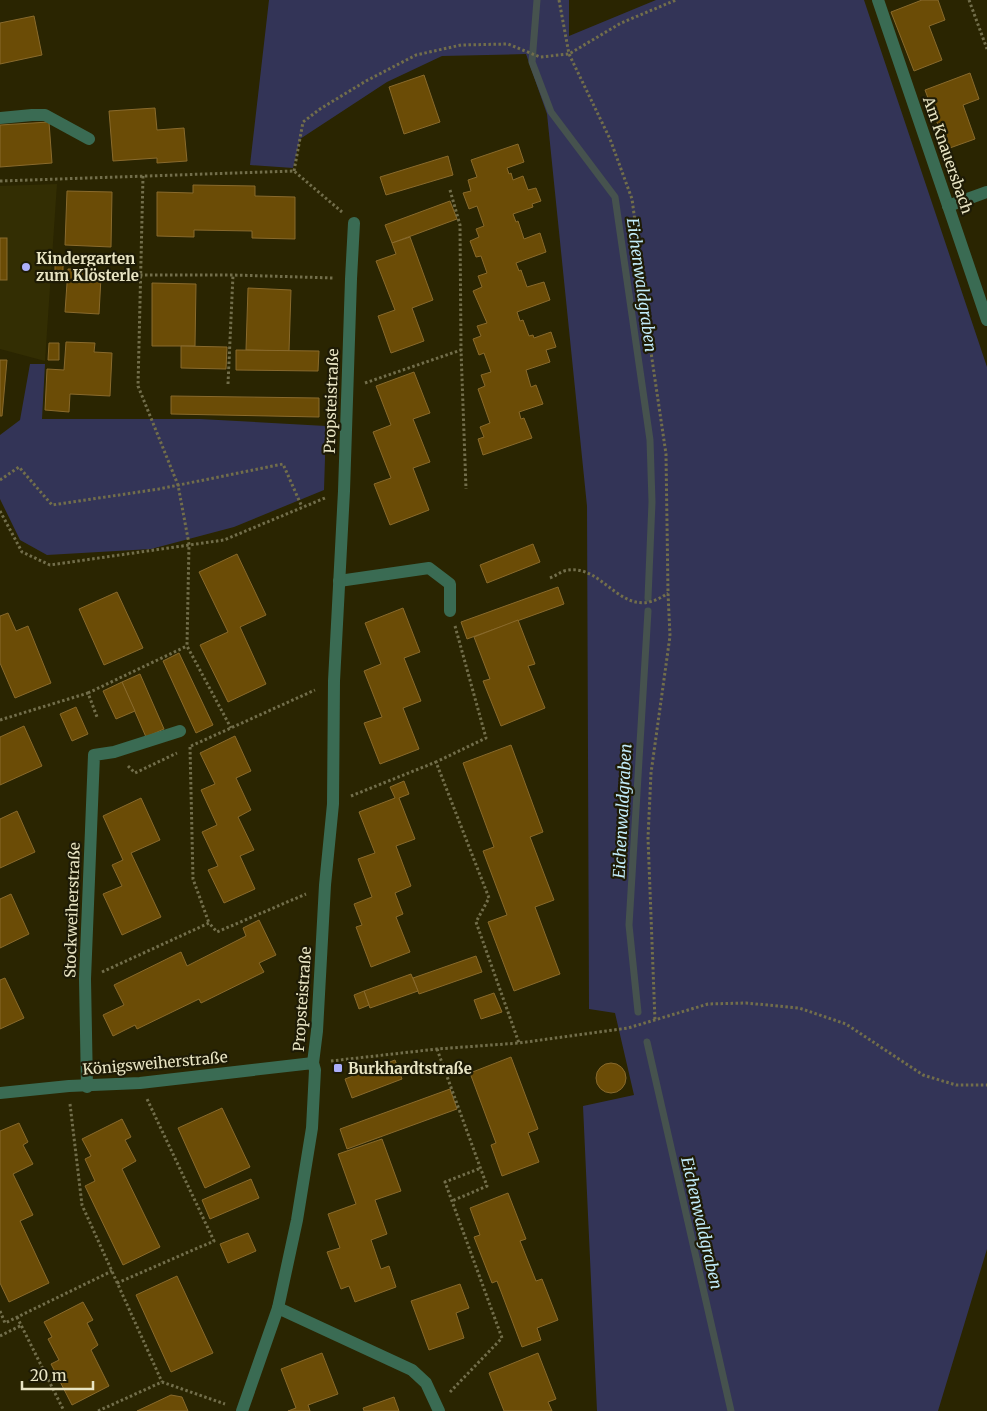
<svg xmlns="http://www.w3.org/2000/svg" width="987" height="1411" font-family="Merriweather,serif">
  <rect width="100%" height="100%" fill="#2a2501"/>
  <path fill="#332e03" d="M57 184 45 361 0 349V186Z"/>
  <g fill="#333457">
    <path d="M269 0H569V36L656 0H864L987 367V1249L938 1411H597L583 1106 634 1095 615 1013 589 1009 587 506 547 114 526 54 442 56 387 82 300 139 293 168 250 165Z"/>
    <path d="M30 364H45L42 419H200L326 426 324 490 234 527 151 549 47 555 20 540 0 499V435L20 420Z"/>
  </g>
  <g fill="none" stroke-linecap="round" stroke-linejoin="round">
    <g stroke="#46524e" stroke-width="7">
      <path d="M537 0 532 62 551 112 615 197 650 440 652 502 648 598"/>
      <path d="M638 1012 629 925 648 611"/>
      <path d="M647 1042 731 1411"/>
    </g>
  </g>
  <g fill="#6b4c06" stroke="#896a2c">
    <path d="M922 0H938L945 20 929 26 942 60 914 71 891 12Z"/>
    <path d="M34 16 42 55 0 64V23Z"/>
    <path d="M970 73 979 99 963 105 975 139 947 149 925 90Z"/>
    <path d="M424 75 440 122 404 134 389 87Z"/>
    <path d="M155 108 157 130 184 128 187 161 157 163V158L113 161 109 111Z"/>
    <path d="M49 122 52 163 0 167V125Z"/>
    <path d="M518 144 524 162 507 168 509 174 511 173 513 180 523 176 528 190 536 188 541 201 532 204 533 207 513 214 516 222 518 221 524 239 540 233 546 252 516 263 519 271 521 270 527 287 544 282 550 300 517 312 520 321 523 320 529 336 533 335 534 338 551 332 556 347 546 350 550 362 526 370 531 387 536 385 543 404 519 412 521 419 524 418 532 438 483 455 478 439 484 437 480 427 490 423 478 389 485 386 481 375 491 372 484 353 479 355 473 339 481 336 477 326 487 323 473 291 482 287 478 276 487 273 481 256 476 257 470 241 479 237 476 229 484 226 477 206 469 209 463 193 471 191 468 180 477 177 471 160Z"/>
    <path d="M448 156 453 175 386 195 380 177Z"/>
    <path d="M193 185 255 186V196L295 197V239L252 238V231L194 230V237L157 236V192L193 193Z"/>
    <path d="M67 191 112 192 111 247 65 245Z"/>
    <path d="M450 201 457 219 392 243 385 225Z"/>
    <path d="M410 237 433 300 412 308 424 341 391 353 378 316 395 310 376 261 396 254 392 243Z"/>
    <rect x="0" y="238" width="7" height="42"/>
    <rect x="55" y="264" width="8" height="16"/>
    <path d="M68 269 88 270V277H101L99 314 65 312Z"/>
    <path d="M152 283 196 284 195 346H152Z"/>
    <path d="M248 288 291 290 289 351 246 350Z"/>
    <path d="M66 342 95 343 94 352 112 353 110 396 70 394 69 412 45 410 47 369 64 370Z"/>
    <path d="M49 343H59V360H48Z"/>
    <path d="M181 346 227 347 226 369 181 368Z"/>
    <path d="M236 350 319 351 318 371 236 370Z"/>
    <path d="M0 360H7L2 416H0Z"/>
    <path d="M414 372 430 413 413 419 430 462 413 468 429 510 390 525 374 484 391 478 373 432 391 425 376 386Z"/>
    <path d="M171 396 319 398V417L171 414Z"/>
    <path d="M533 544 540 562 487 583 480 565Z"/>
    <path d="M237 554 266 615 240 627 266 684 228 702 200 645 228 632 199 572Z"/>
    <path d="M558 587 564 604 467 639 461 622Z"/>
    <path d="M117 592 143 648 104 665 79 609Z"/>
    <path d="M403 608 420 652 404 658 421 701 403 708 419 749 380 764 364 723 382 717 364 671 381 664 365 623Z"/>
    <path d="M8 613 16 631 28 626 51 683 15 698 0 663V616Z"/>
    <path d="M518 620 535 664 528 666 545 708 501 726 483 681 490 679 474 637Z"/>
    <path d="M179 653 213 725 196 733 163 661Z"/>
    <path d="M140 674 164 729 146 737 122 682Z"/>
    <path d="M122 682 135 711 116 719 103 691Z"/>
    <path d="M76 707 88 734 72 741 60 714Z"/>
    <path d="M24 726 42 766 0 785V737Z"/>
    <path d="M235 736 251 771 236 778 251 810 238 817 254 850 240 856 255 889 224 903 208 870 218 866 202 832 217 825 201 790 215 784 200 753Z"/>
    <path d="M511 745 543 832 530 837 554 900 535 907 560 974 514 991 488 922 507 915 483 851 494 847 463 763Z"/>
    <path d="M404 781 409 794 399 798 415 839 396 846 411 886 395 893 403 914 396 917 410 952 371 967 356 927 362 925 354 904 372 897 358 859 375 853 359 812 395 798 390 787Z"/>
    <path d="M141 798 160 840 131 853 161 917 122 935 103 894 122 886 112 865 123 860 103 816Z"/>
    <path d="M17 811 35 852 0 868V819Z"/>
    <path d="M11 894 29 934 0 948V899Z"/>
    <path d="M259 920 276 955 259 963 264 972 201 1003 199 999 137 1029 135 1025 113 1036 103 1015 124 1005 114 985 181 952 187 966 246 936 243 928Z"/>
    <path d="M476 956 482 972 419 994 413 978Z"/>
    <path d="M411 974 418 991 370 1008 364 991Z"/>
    <path d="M5 978 24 1018 0 1029V980Z"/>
    <path d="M364 991 369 1005 359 1009 354 995Z"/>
    <path d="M494 993 502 1012 481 1019 474 1000Z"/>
    <path d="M511 1057 538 1129 528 1133 539 1162 502 1176 491 1145 496 1143 470 1073Z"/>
    <path d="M395 1060 402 1079 352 1098 345 1079Z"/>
    <circle cx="611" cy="1078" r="15"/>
    <path d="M450 1089 457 1109 347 1149 340 1129Z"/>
    <path d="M222 1108 250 1167 205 1188 178 1128Z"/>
    <path d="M122 1119 131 1137 125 1140 136 1161 122 1169 160 1247 123 1265 85 1186 95 1181 85 1159 91 1156 82 1139Z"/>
    <path d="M19 1123 28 1142 23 1145 33 1164 13 1174 33 1215 20 1221 49 1283 9 1302 0 1283V1131Z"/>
    <path d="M382 1139 401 1191 375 1200 387 1234 371 1240 381 1269 389 1266 396 1287 355 1302 349 1286 341 1289 327 1252 340 1248 328 1214 356 1204 338 1154Z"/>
    <path d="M251 1179 259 1198 210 1219 202 1200Z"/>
    <path d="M508 1193 526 1239 520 1241 536 1281 542 1279 558 1320 537 1328 541 1340 522 1347 497 1281 492 1283 474 1237 480 1235 470 1208Z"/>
    <path d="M248 1233 256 1251 228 1263 220 1244Z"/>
    <path d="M177 1276 213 1353 171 1372 136 1295Z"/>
    <path d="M460 1284 469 1308 456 1313 464 1338 429 1350 411 1301Z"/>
    <path d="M83 1302 93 1320 87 1323 98 1345 91 1350 109 1386 72 1405 51 1364 59 1360 48 1339 52 1337 44 1322Z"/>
    <path d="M322 1353 338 1394 308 1405 310 1411H288L296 1408 281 1369Z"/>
    <path d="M538 1353 556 1399 548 1402 552 1411H504L489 1373Z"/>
    <path d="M171 1395 182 1397 188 1411H137Z"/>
    <path d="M394 1397 399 1411H364L363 1408Z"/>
  </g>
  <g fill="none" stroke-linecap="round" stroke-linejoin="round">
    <g stroke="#726e4b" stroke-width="3" stroke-dasharray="2.5 2.5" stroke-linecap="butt">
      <path d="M559 0 569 54 610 139 632 199 645 296 648 332 666 454 668 593 670 636 651 773 648 838 655 1021"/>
      <path d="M969 0 987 49"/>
      <path d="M294 171 303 122 320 109 366 81 416 55 461 45 508 44 540 57 569 54 621 23 676 0"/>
      <path d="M143 176 138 386 178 485 189 544 187 646 231 728"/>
      <path d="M0 181 294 171 342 212"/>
      <path d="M450 190 460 225 461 350 466 489"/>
      <path d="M140 275H233L334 278"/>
      <path d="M365 383 461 350"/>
      <path d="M228 384 233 275"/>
      <path d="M0 480 19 467 52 505 159 489 283 464 302 507"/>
      <path d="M0 511 22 552 50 565 224 540 325 498"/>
      <path d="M550 578C555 576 559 573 564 571 605 560 621 627 668 593"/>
      <path d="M455 626 486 738 436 762 489 898 476 922 519 1043"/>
      <path d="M88 693 187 646"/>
      <path d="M0 720 88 693 97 717"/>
      <path d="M191 746 315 690"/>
      <path d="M190 747 193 879 209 923"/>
      <path d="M128 766 135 773 177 753"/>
      <path d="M351 796 436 762"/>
      <path d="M102 972 209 923 217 932 306 894"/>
      <path d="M437 1049 487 1186 452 1201"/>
      <path d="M331 1061 437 1049 519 1043 628 1028 708 1004 746 1003 799 1008 846 1024 923 1075 956 1085H987"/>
      <path d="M70 1104 82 1205 162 1382"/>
      <path d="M117 1283 214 1241 147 1099"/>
      <path d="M0 1311 5 1323 112 1271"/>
      <path d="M17 1317 64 1411"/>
      <path d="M0 1336 22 1325"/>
      <path d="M450 1392 502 1338 445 1182 481 1168"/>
      <path d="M98 1411 162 1382 225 1404"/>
    </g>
    <g stroke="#3a6b53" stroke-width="12">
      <path d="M878 0 987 320"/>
      <path d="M0 118 32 115H45L89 139"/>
      <path d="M948 206 987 192"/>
      <path d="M339 581 429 568 450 584V611"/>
      <path d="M87 1087 85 979 94 755 114 752 180 731"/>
      <path d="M0 1093 69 1086 140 1083 313 1063"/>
      <path d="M278 1308 412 1370 426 1383 439 1411"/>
      <path d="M242 1411 278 1308 297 1220 312 1128 315 1070 313 1063 317 1031 325 885 333 804 334 681 344 491 351 279 354 223"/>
    </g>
  </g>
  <g fill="#acaffb" stroke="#1e1b06" stroke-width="2">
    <circle cx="26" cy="267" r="5"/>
    <rect x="333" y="1063" width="10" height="10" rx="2.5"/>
  </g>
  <g text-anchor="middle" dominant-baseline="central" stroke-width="4.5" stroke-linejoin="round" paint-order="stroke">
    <g font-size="15" fill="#e9e5c4" stroke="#1e1b06">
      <text transform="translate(948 155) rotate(71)">Am Knauersbach</text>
      <text transform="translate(331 401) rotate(-88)">Propsteistraße</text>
      <text transform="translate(72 910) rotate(-88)">Stockweiherstraße</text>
      <text transform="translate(302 999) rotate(-86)">Propsteistraße</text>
      <text transform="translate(155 1063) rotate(-5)">Königsweiherstraße</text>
    </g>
    <g font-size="15" font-weight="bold" fill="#e9e5c4" stroke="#1e1b06" text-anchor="start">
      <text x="36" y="258">Kindergarten<tspan x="36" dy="17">zum Klösterle</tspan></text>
      <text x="348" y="1068">Burkhardtstraße</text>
    </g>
    <g font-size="16" font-style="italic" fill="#c1ebf9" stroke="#1e1b06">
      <text transform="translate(642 285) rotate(82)">Eichenwaldgraben</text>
      <text transform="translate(622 811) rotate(-87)">Eichenwaldgraben</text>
      <text transform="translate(702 1223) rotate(77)">Eichenwaldgraben</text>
    </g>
  </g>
  <path d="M22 1381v8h71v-8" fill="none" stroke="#e9e5c4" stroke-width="2.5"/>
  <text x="30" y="1381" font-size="15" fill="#e9e5c4" stroke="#1e1b06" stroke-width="4" paint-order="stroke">20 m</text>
</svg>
